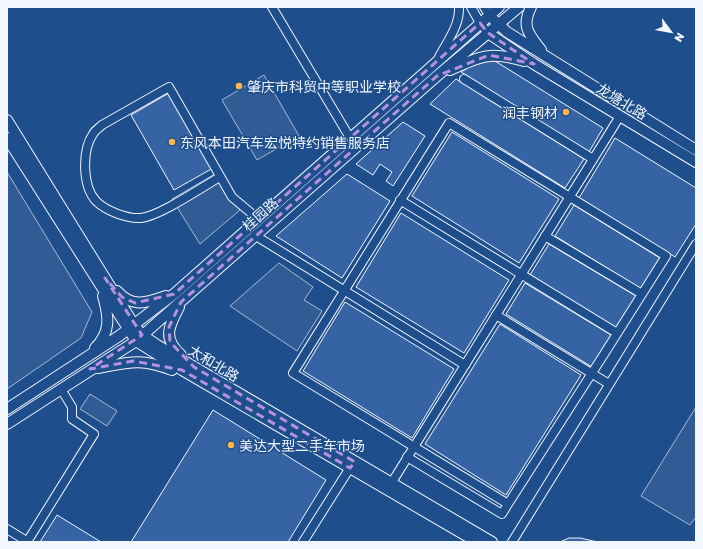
<svg xmlns="http://www.w3.org/2000/svg" width="703" height="549" font-family="'Golos Text','Noto Sans SC',sans-serif">
  <rect width="100%" height="100%" fill="#1f4e8c"/>
  <g fill="#305b95" stroke="#a8bbd7">
    <path d="M264 75 299 136 257 160 222 100Z"/>
    <path d="M220 171 240 210 200 244 172 199Z"/>
    <path d="M7 172 92 312 81 338 7 389Z"/>
    <path d="M279 263 313 287 304 300 322 311 297 351 230 306Z"/>
    <path d="M90 394 117 411 107 426 80 409Z"/>
    <path d="M696 407V517L690 525 641 496Z"/>
  </g>
  <g fill="#3563a3" stroke="#f2f6ff">
    <path d="M479 61H495L603 128 589 152 461 72Z"/>
    <path d="M456 79 584 159 565 188 430 104Z"/>
    <path d="M169 93 213 168 174 190 131 115Z"/>
    <path d="M403 122 425 136 393 186 386 181 392 172 380 164 373 175 356 164Z"/>
    <path d="M452 132 559 199 519 263 412 196Z"/>
    <path d="M615 138 696 188V224L675 257 579 198Z"/>
    <path d="M347 174 390 201 342 278 276 236Z"/>
    <path d="M574 205 660 258 641 289 555 236Z"/>
    <path d="M401 213 509 280 464 353 356 287Z"/>
    <path d="M549 244 636 296 617 328 530 275Z"/>
    <path d="M525 283 611 335 592 367 506 314Z"/>
    <path d="M345 302 454 369 412 438 303 371Z"/>
    <path d="M500 324 581 375 506 495 425 444Z"/>
    <path d="M213 410 326 480 288 542H131Z"/>
    <path d="M57 515 101 542H40Z"/>
    <path d="M569 538H580L598 542H560Z"/>
  </g>
  <g fill="none" stroke-linecap="round" stroke-linejoin="round">
    <g stroke="#f2f6ff" stroke-width="10">
      <g id="minor">
        <path d="M272 7 356 148"/>
        <path d="M471 7 480 23 488 33"/>
        <path d="M484 7 489 15"/>
        <path d="M438 59C446 43 460 26 459 7"/>
        <path d="M464 79 593 159"/>
        <path d="M220 177C202 187 160 216 141 218 127 219 106 211 96 201 82 186 82 150 93 134 95 130 99 128 102 125L169 87 232 197 258 219"/>
        <path d="M400 200 617 333"/>
        <path d="M256 236 465 365"/>
        <path d="M545 236 642 294"/>
        <path d="M496 315 609 384"/>
        <path d="M407 457 502 514 508 504C561 422 614 339 666 256L449 123 293 373 508 504"/>
        <path d="M389 487 620 116"/>
        <path d="M7 529 28 542"/>
        <path d="M27 542 94 434 72 419V407L61 389"/>
        <path d="M303 542 353 463"/>
        <path d="M512 542 696 244"/>
      </g>
    </g>
    <g stroke="#f2f6ff" stroke-width="12">
      <g id="major">
        <path d="M531 7C521 27 529 34 541 50"/>
        <path d="M494 20 507 32 696 150"/>
        <path d="M488 33 534 64 696 162"/>
        <path d="M450 70C480 56 491 51 524 61"/>
        <path d="M7 120 134 325 142 335 157 345 492 542"/>
        <path d="M7 138 136 341 182 370 477 542"/>
        <path d="M117 291C133 309 147 302 166 296"/>
        <path d="M179 307C169 326 162 338 181 355"/>
        <path d="M95 348C111 332 109 317 103 296"/>
        <path d="M98 368C130 362 141 358 172 370"/>
        <path d="M7 409 119 336 174 294 499 7"/>
        <path d="M7 424 136 341 437 76 519 7"/>
      </g>
    </g>
    <use href="#minor" stroke="#1f4e8c" stroke-width="8"/>
    <use href="#major" stroke="#1f4e8c" stroke-width="10"/>
  </g>
  <path fill="none" stroke="#b691df" stroke-width="3" stroke-dasharray="8 5" stroke-linejoin="round" d="M480 23 488 33 534 64 489 55 437 76 181 302 169 327 170 342 194 367 355 462 350 468 182 370 133 361 90 369 142 335 105 278 122 297 135 303 174 294Z"/>
  <g fill="#ffb74d" stroke="#1f4e8c" stroke-width="1.5">
    <circle cx="239" cy="86" r="4"/>
    <circle cx="566" cy="112" r="4"/>
    <circle cx="172" cy="142" r="4"/>
    <circle cx="231" cy="445" r="4"/>
  </g>
  <g text-anchor="middle" dominant-baseline="central" stroke-width="3" stroke-linejoin="round" paint-order="stroke">
    <g font-size="14" fill="#f2f6ff" stroke="#1f4e8c" text-anchor="start">
      <text x="247" y="86">肇庆市科贸中等职业学校</text>
      <text x="558" y="112" text-anchor="end">润丰钢材</text>
      <text x="180" y="142">东风本田汽车宏悦特约销售服务店</text>
      <text x="239" y="445">美达大型二手车市场</text>
    </g>
    <g font-size="14" fill="#f2f6ff" stroke="#1f4e8c">
      <text transform="translate(622 101) rotate(31)">龙塘北路</text>
      <text transform="translate(260 214) rotate(-42)">桂园路</text>
      <text transform="translate(214 363) rotate(31)">太和北路</text>
    </g>
  </g>
  <rect width="703" height="549" fill="none" stroke="#f2f6ff" stroke-width="16"/>
  <g transform="translate(671 32) rotate(122)" stroke="#1f4e8c" stroke-width="3" paint-order="stroke">
  <path d="M0-3L7 15L0 10L-7 15Z" fill="#f2f6ff"/>
  <text y="-6" font-size="11" font-weight="bold" text-anchor="middle" fill="#f2f6ff">N</text>
  </g>
</svg>
